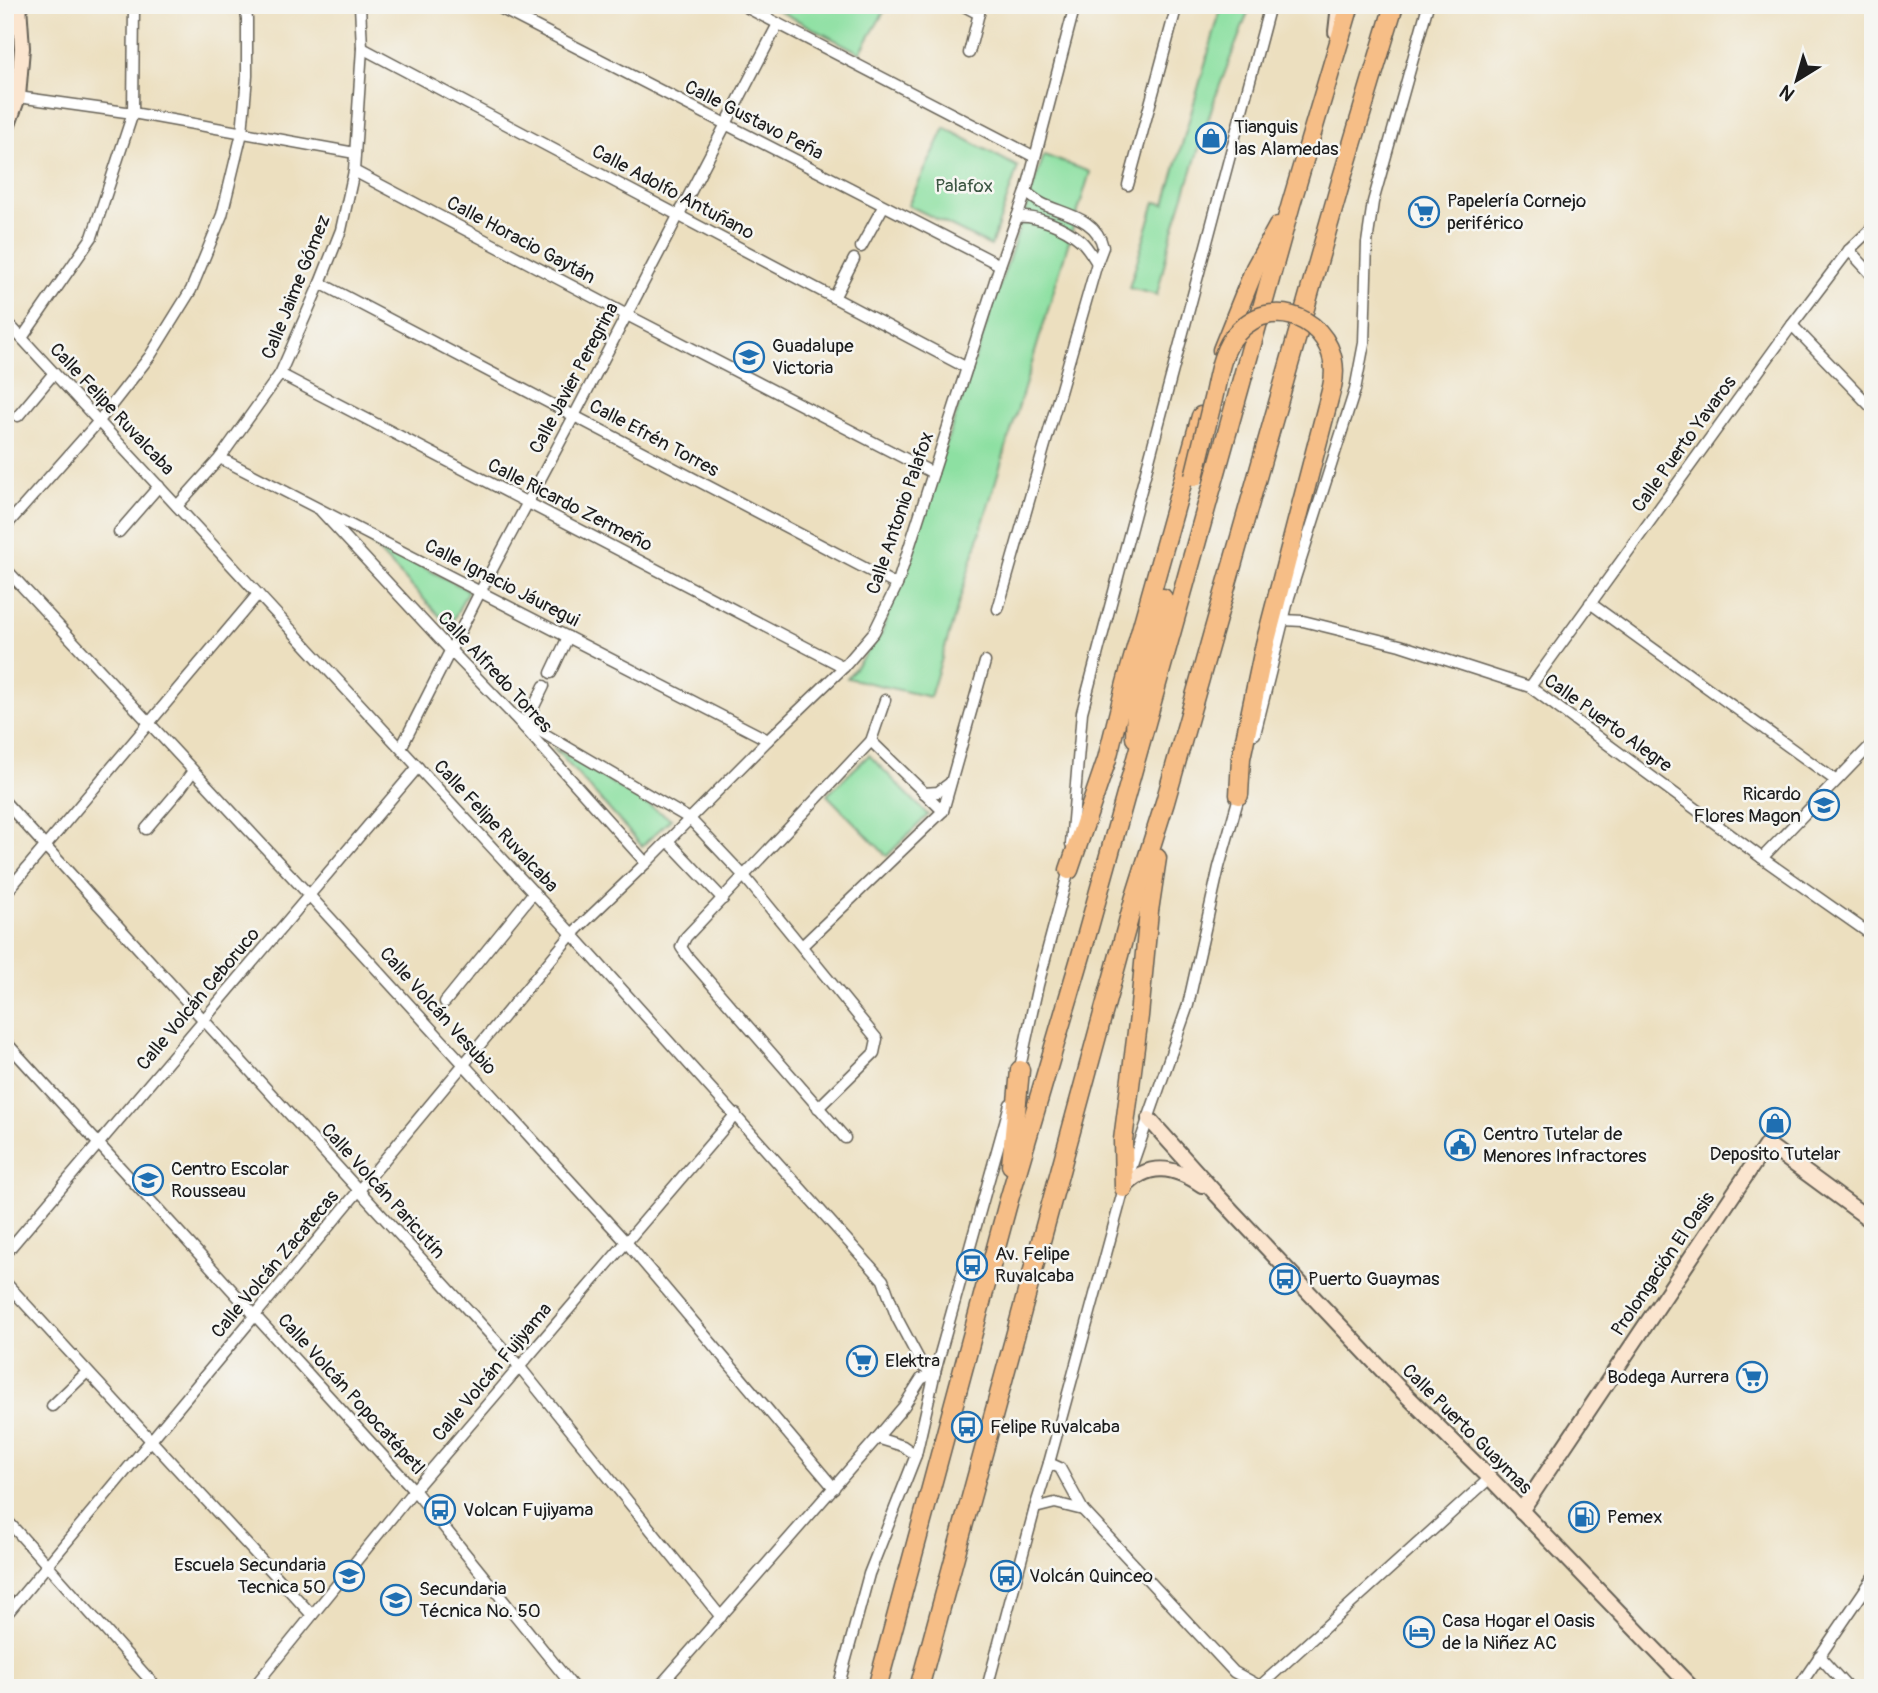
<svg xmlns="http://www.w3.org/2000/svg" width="1878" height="1693" font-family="Pangolin,sans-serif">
  <rect width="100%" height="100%" fill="#f6f6f2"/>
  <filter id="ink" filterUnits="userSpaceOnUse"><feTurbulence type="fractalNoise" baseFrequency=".0143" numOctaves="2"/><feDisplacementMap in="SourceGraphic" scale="14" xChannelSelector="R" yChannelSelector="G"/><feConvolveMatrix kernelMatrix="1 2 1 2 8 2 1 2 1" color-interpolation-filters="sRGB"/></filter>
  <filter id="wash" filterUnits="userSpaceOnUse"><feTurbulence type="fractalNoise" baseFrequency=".00686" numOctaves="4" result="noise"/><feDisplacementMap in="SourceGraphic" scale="28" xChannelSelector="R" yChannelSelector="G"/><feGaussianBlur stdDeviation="1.57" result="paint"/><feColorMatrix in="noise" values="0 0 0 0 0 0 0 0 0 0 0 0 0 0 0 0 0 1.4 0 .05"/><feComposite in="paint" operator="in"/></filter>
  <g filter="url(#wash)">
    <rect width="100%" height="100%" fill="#ecdfbf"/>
    <g fill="#8de0a2" stroke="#547e5f" stroke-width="2">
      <path d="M768 5H888L860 53Z"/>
      <path d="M1222 5H1251L1215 98 1171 236 1157 295 1129 288 1155 202 1165 204Z"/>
      <path d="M945 128 1018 167 991 246 908 205Z"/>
      <path d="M1044 155 1090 172 930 697 847 678 881 635Z"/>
      <path d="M366 538 468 590 450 627Z"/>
      <path d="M553 747 671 819 642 846Z"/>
      <path d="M869 755 928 815 887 856 827 795Z"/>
    </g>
  </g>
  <g filter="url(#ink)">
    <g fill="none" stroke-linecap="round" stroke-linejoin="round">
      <g stroke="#656055" stroke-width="13">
        <g id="street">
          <path d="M494 5 1000 265"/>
          <path d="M742 5 1035 157"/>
          <path d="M962 5 979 14"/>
          <path d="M362 48 967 368"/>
          <path d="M969 53 981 5"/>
          <path d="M18 97 133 113 355 153"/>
          <path d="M354 171 627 315 933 473"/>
          <path d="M1128 185 1177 5"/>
          <path d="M1017 217C1036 215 1065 227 1080 240 1087 246 1092 255 1097 263"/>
          <path d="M861 247 883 207"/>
          <path d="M1849 250 1873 276"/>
          <path d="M320 283 897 585"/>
          <path d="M834 298 854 259"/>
          <path d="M5 320 572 934 883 1280 897 1318 923 1367 935 1372"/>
          <path d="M1792 325 1873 409"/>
          <path d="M22 338 92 237 133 113 134 5"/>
          <path d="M280 374 844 667"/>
          <path d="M18 416 54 373"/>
          <path d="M220 458 768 740"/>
          <path d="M177 506 220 458 280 374 320 283 341 230 354 171 362 48 360 5"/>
          <path d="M321 511 450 650 514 716 646 863"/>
          <path d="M5 527 99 421 150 356 191 290 222 215 242 133 247 76V19L245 5"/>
          <path d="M119 532 159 486"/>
          <path d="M5 568 309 895 626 1242 834 1488"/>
          <path d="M1590 603 1835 780"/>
          <path d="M998 609 1097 263 1103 247C1097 219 1068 215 1045 205 1038 202 1032 197 1026 192"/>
          <path d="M1283 620 1303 621 1400 645 1530 687 1762 858 1873 936"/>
          <path d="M551 673 568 637"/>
          <path d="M1530 687 1792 325 1849 250 1873 227"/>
          <path d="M514 716 690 819 744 876 877 1039 874 1053 818 1108"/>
          <path d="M524 727 544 686"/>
          <path d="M1255 734 1289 597 1355 390 1364 343 1367 243 1373 202 1428 5"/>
          <path d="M871 741 943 811"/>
          <path d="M401 748 480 592 574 416 778 24"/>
          <path d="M924 793 938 792 950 783"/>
          <path d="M5 802 519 1366 721 1617"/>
          <path d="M146 829 180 789 193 771"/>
          <path d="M668 841 723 899"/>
          <path d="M1071 844 1082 712 1270 5"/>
          <path d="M1762 858 1873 743"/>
          <path d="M5 894 258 594"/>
          <path d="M802 946 943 811 985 662"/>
          <path d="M445 1002 534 892"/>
          <path d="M5 1041 414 1490 574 1688"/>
          <path d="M1019 1072 1038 985 1070 866"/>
          <path d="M845 1138 687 956 681 947 686 937 871 741 885 700"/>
          <path d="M5 1254 418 767"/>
          <path d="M5 1282 312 1615"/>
          <path d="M52 1406 87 1372"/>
          <path d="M877 1438 903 1446 916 1455"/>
          <path d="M1049 1463 1060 1468 1083 1510 1234 1672 1263 1688"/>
          <path d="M1035 1508 1055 1503 1083 1510"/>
          <path d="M5 1518 157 1688"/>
          <path d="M5 1616 572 934 646 863 768 740 844 667 874 632 897 585 1000 265 1026 192 1075 5"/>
          <path d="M1819 1656 1848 1688"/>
          <path d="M1260 1686 1490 1478"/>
          <path d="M253 1688 414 1490 736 1114"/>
          <path d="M658 1688 877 1438 904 1406 921 1379 935 1372"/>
          <path d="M838 1688 869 1574 916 1455 935 1372 1010 1104"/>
          <path d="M987 1688 1035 1508 1049 1463 1124 1188 1188 1005 1219 867 1240 793"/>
          <path d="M1798 1688 1873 1578"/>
        </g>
      </g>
      <g stroke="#656055" stroke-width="18">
        <g id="secondary">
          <path d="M1336 32 1339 5"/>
          <path d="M5 133 18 97 22 48 19 5"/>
          <path d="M1149 1119 1217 1195 1398 1387 1490 1478 1692 1688"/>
          <path d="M1124 1188C1148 1161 1174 1166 1202 1185"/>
          <path d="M1521 1511 1767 1144 1873 1222"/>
        </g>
      </g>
      <g stroke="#656055" stroke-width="21">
        <g id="highway">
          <path d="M1222 350 1255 268 1278 226"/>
          <path d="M1135 738 1136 699 1163 598"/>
          <path d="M1239 795 1241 758 1265 644 1302 502"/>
          <path d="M1069 870 1107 759 1126 683 1201 416"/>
          <path d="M1011 1165 1020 1070"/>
          <path d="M1124 1188 1123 1140 1139 1016 1149 911 1157 858"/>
          <path d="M877 1688 1008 1203 1082 952 1291 204 1350 5"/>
          <path d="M919 1688 1134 900 1165 802 1341 181 1394 5"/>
        </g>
      </g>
      <use href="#street" stroke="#fff" stroke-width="10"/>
      <use href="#secondary" stroke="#fbe5cf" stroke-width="14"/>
      <use href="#highway" stroke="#f6be87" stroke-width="18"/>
      <g stroke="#656055" stroke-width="21" stroke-linecap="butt">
        <path id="highway-bridge" d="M1194 477C1200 453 1206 428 1212 403 1218 380 1220 351 1237 333 1277 288 1346 328 1332 387L1302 502"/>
      </g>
      <use href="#highway-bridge" stroke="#f6be87" stroke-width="18"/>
    </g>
  </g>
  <defs>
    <g id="shop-ring" transform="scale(1.575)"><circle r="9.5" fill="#f6f6f2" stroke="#1f6fb2" stroke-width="1.5"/><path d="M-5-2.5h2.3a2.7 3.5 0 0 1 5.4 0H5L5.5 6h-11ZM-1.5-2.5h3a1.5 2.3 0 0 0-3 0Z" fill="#1f6fb2"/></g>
    <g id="supermarket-ring" transform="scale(1.575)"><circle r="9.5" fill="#f6f6f2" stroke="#1f6fb2" stroke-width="1.5"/><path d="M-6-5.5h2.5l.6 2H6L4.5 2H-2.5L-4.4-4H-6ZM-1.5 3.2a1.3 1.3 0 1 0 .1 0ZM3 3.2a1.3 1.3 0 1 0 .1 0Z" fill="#1f6fb2"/></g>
    <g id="school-ring" transform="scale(1.575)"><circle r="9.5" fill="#f6f6f2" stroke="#1f6fb2" stroke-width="1.5"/><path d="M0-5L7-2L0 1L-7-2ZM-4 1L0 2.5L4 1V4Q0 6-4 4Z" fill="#1f6fb2"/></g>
    <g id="civic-ring" transform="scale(1.575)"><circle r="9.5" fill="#f6f6f2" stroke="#1f6fb2" stroke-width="1.5"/><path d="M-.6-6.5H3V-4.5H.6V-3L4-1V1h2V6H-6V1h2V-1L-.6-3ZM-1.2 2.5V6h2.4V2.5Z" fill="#1f6fb2"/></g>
    <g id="bus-ring" transform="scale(1.575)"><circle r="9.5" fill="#f6f6f2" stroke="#1f6fb2" stroke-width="1.5"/><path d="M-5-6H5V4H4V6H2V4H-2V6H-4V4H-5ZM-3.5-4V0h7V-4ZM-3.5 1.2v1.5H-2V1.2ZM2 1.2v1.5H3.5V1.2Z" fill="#1f6fb2"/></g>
    <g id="fuel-ring" transform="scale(1.575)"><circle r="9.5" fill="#f6f6f2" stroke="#1f6fb2" stroke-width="1.5"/><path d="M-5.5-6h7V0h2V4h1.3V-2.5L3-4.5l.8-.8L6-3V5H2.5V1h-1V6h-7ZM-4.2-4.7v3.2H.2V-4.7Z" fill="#1f6fb2"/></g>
    <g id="hotel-ring" transform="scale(1.575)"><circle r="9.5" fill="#f6f6f2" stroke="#1f6fb2" stroke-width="1.5"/><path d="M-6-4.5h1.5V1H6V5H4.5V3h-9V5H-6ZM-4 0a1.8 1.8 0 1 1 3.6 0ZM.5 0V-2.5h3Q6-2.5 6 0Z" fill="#1f6fb2"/></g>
  </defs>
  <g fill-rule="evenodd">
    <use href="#shop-ring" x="1211" y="138"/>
    <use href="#supermarket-ring" x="1424" y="212"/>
    <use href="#school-ring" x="749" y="357"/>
    <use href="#school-ring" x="1824" y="805"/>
    <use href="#shop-ring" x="1775" y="1123"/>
    <use href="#civic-ring" x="1460" y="1145"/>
    <use href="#school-ring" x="148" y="1180"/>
    <use href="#bus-ring" x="972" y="1265"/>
    <use href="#bus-ring" x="1285" y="1279"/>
    <use href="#supermarket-ring" x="862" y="1361"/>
    <use href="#supermarket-ring" x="1752" y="1377"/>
    <use href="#bus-ring" x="967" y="1427"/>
    <use href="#bus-ring" x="440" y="1510"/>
    <use href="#fuel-ring" x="1584" y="1517"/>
    <use href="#school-ring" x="349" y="1576"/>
    <use href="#bus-ring" x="1006" y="1576"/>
    <use href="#school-ring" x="396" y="1600"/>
    <use href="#hotel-ring" x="1419" y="1632"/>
  </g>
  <g text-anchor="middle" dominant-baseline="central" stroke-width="5" stroke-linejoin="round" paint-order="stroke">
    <g font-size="19" fill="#1c1c1c" stroke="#f6f6f2">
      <text transform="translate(754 120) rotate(27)">Calle Gustavo Peña</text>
      <text transform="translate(673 192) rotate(28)">Calle Adolfo Antuñano</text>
      <text transform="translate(521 240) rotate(28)">Calle Horacio Gaytán</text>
      <text transform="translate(296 287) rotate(-68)">Calle Jaime Gómez</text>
      <text transform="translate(574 378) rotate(-62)">Calle Javier Peregrina</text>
      <text transform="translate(112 409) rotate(47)">Calle Felipe Ruvalcaba</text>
      <text transform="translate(654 438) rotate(28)">Calle Efrén Torres</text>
      <text transform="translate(1684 444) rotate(-54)">Calle Puerto Yavaros</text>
      <text transform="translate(570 505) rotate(27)">Calle Ricardo Zermeño</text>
      <text transform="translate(900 513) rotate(-71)">Calle Antonio Palafox</text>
      <text transform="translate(502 583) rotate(27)">Calle Ignacio Jáuregui</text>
      <text transform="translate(495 672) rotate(47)">Calle Alfredo Torres</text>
      <text transform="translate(1608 723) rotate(36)">Calle Puerto Alegre</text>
      <text transform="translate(496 826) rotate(47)">Calle Felipe Ruvalcaba</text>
      <text transform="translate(198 999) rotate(-50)">Calle Volcán Ceboruco</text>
      <text transform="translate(438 1011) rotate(48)">Calle Volcán Vesubio</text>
      <text transform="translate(383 1191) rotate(48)">Calle Volcán Paricutín</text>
      <text transform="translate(275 1264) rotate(-50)">Calle Volcán Zacatecas</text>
      <text transform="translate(1663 1264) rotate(-56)">Prolongación El Oasis</text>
      <text transform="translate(492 1372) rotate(-50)">Calle Volcán Fujiyama</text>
      <text transform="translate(351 1394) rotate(48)">Calle Volcán Popocatépetl</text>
      <text transform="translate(1467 1429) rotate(45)">Calle Puerto Guaymas</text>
    </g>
    <g font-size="19" fill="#1c1c1c" stroke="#f6f6f2" text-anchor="start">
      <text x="1234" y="127">Tianguis<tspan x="1234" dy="22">las Alamedas</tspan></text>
      <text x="1447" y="201">Papelería Cornejo<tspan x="1447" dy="22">periférico</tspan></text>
      <text x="772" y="346">Guadalupe<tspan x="772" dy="22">Victoria</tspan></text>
      <text x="1801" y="794" text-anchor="end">Ricardo<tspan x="1801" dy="22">Flores Magon</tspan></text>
      <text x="1483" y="1134">Centro Tutelar de<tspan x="1483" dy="22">Menores Infractores</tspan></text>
      <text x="1775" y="1154" text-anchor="middle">Deposito Tutelar</text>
      <text x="171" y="1169">Centro Escolar<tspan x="171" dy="22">Rousseau</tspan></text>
      <text x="995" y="1254">Av. Felipe<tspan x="995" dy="22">Ruvalcaba</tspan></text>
      <text x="1308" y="1279">Puerto Guaymas</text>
      <text x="885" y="1361">Elektra</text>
      <text x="1729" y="1377" text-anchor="end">Bodega Aurrera</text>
      <text x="990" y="1427">Felipe Ruvalcaba</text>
      <text x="463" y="1510">Volcan Fujiyama</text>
      <text x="1607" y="1517">Pemex</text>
      <text x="326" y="1565" text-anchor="end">Escuela Secundaria<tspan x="326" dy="22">Tecnica 50</tspan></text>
      <text x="1029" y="1576">Volcán Quinceo</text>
      <text x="419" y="1589">Secundaria<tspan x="419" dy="22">Técnica No. 50</tspan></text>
      <text x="1442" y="1621">Casa Hogar el Oasis<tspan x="1442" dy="22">de la Niñez AC</tspan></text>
    </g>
    <g font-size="19" fill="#3e5744" stroke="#f6f6f2">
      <text x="964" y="186">Palafox</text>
    </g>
  </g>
  <rect width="1878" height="1693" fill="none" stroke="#f6f6f2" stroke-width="28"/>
  <g transform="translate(1797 80) rotate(217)" stroke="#f6f6f2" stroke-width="5" paint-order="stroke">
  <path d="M0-5L12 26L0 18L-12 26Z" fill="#1c1c1c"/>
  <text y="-10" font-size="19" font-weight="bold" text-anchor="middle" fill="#1c1c1c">N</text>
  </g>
</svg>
